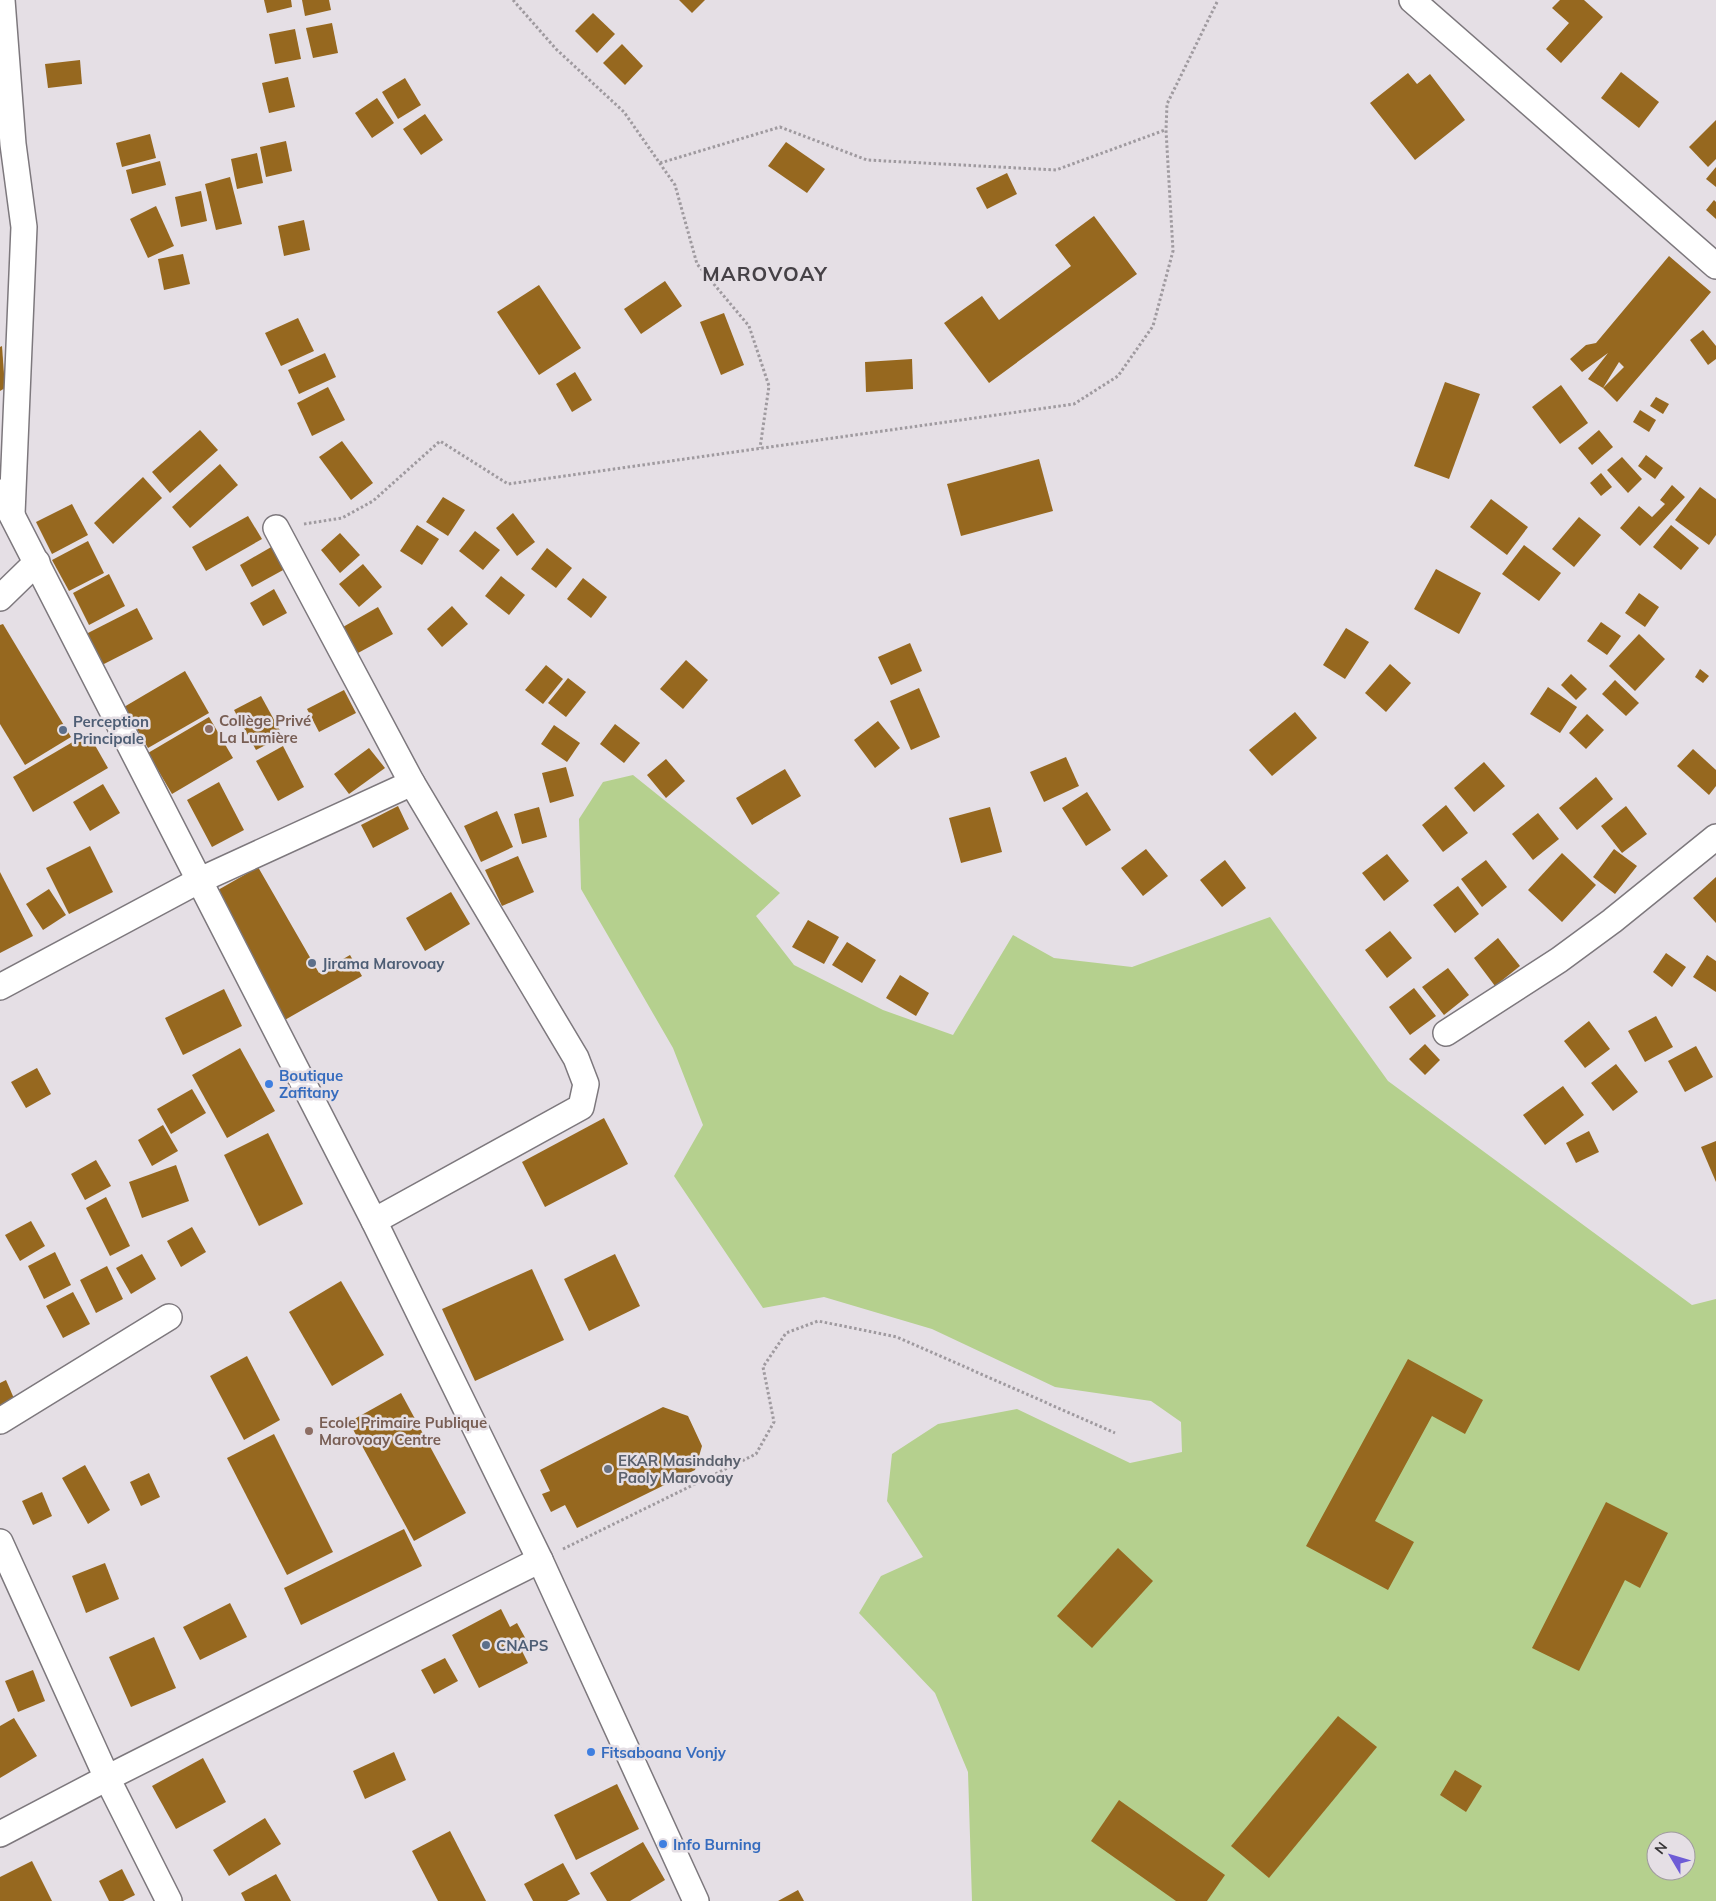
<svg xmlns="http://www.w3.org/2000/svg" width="1716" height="1901" font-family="Mulish,sans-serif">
  <rect width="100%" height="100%" fill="#e5dfe5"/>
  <path fill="#b5d08e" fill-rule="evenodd" d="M633 775 780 893 756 916 794 965 883 1010 953 1035 1013 935 1054 958 1132 967 1270 917 1388 1081 1692 1305 1716 1299V1901H972L968 1772 935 1693 859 1613 881 1576 923 1557 887 1501 892 1454 938 1424 1017 1409 1130 1463 1182 1452 1181 1422 1151 1401 1055 1387 932 1329 824 1297 763 1308 674 1176 703 1125 673 1048 581 889 579 819 603 782ZM1656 1841H1686V1871H1656Z"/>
  <g fill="#96681f" fill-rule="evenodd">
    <path d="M264 0H291L292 7 267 13Z"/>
    <path d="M302 0H329L331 10 305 16Z"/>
    <path d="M679 0H705L692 13Z"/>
    <path d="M1560 0H1584L1603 17 1561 63 1546 49 1569 23 1552 8Z"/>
    <path d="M593 13 615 34 597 53 575 31Z"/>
    <path d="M332 23 338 53 313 58 306 28Z"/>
    <path d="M295 29 301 59 275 64 269 34Z"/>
    <path d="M622 44 643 66 625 85 603 63Z"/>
    <path d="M80 60 82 84 48 88 45 64Z"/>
    <path d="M1621 72 1659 102 1639 128 1601 98Z"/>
    <path d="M1408 73 1417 84 1430 74 1465 120 1415 160 1370 103Z"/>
    <path d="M288 77 295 107 269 113 262 83Z"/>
    <path d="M405 78 421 105 398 119 382 92Z"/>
    <path d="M377 98 394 123 372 138 355 113Z"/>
    <path d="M425 114 443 140 421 155 403 129Z"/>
    <path d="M1716 120V159L1708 167 1689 147Z"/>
    <path d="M150 134 156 158 122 167 116 143Z"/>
    <path d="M286 141 292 171 266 177 260 147Z"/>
    <path d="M786 142 825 169 807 193 768 166Z"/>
    <path d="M257 153 263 183 237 189 231 159Z"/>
    <path d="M160 161 166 185 132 194 126 170Z"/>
    <path d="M1716 167V187L1706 179Z"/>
    <path d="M1007 173 1017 194 987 209 976 188Z"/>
    <path d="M230 177 242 224 216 230 205 184Z"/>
    <path d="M201 191 207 221 181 227 175 197Z"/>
    <path d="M1714 200 1716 202V219L1706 210Z"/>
    <path d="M156 206 174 246 148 258 130 219Z"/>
    <path d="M1094 216 1137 274 989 383 944 323 982 296 999 320 1071 266 1055 245Z"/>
    <path d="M304 220 310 250 284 256 278 226Z"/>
    <path d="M183 254 190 284 164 290 158 259Z"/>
    <path d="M1669 256 1711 292 1617 402 1603 388 1588 379 1608 353 1582 372 1570 359 1586 345 1596 343ZM1619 362 1624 367 1603 388Z"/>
    <path d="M665 281 682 306 641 334 624 309Z"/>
    <path d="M539 285 581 348 539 375 497 312Z"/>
    <path d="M724 313 744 365 721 375 700 322Z"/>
    <path d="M298 318 314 351 281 366 265 333Z"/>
    <path d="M1703 330 1716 346V359L1708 365 1690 340Z"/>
    <path d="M2 346 5 388 0 391V347Z"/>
    <path d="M325 353 336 377 299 394 288 370Z"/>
    <path d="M912 359 913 389 866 392 865 362Z"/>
    <path d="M575 372 592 400 572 412 556 384Z"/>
    <path d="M1445 382 1480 394 1449 479 1414 466Z"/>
    <path d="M1561 385 1588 423 1560 444 1532 407Z"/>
    <path d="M328 387 345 420 312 436 297 403Z"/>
    <path d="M1656 397 1669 404 1663 414 1650 406Z"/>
    <path d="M1640 410 1656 420 1649 432 1633 422Z"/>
    <path d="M200 430 218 450 170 493 152 472Z"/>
    <path d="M1599 430 1613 447 1592 465 1578 448Z"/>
    <path d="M342 441 373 483 351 500 319 457Z"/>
    <path d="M1646 455 1663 468 1655 479 1638 466Z"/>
    <path d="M1622 457 1642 479 1628 493 1607 470Z"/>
    <path d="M1039 459 1053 511 961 536 947 484Z"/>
    <path d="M220 464 238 485 190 528 172 507Z"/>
    <path d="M1601 473 1612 487 1601 496 1590 483Z"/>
    <path d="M143 477 162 498 113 544 94 523Z"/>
    <path d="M1672 485 1685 497 1640 546 1620 528 1639 506 1652 517 1665 504 1660 500Z"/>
    <path d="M1700 487 1716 499V535L1709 545 1675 520Z"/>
    <path d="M443 497 465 510 448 536 426 522Z"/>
    <path d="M1491 499 1528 527 1507 555 1470 527Z"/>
    <path d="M72 504 88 535 52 554 36 522Z"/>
    <path d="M513 513 535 542 517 556 496 528Z"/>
    <path d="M248 516 262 539 206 571 192 547Z"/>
    <path d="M1579 517 1601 535 1574 567 1552 549Z"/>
    <path d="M417 525 439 539 422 565 400 551Z"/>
    <path d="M1671 525 1699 548 1681 570 1653 547Z"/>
    <path d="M475 531 500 550 483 570 459 551Z"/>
    <path d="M340 533 360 555 340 573 321 550Z"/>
    <path d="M88 541 104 573 69 591 52 560Z"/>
    <path d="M1524 545 1561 573 1539 601 1502 574Z"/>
    <path d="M273 546 285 569 252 587 240 565Z"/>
    <path d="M547 548 572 568 556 588 531 569Z"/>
    <path d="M363 564 382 587 359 607 339 584Z"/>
    <path d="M1436 569 1481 593 1459 634 1414 609Z"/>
    <path d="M109 574 125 606 89 625 73 593Z"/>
    <path d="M501 576 525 595 509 615 485 596Z"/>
    <path d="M583 578 607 597 591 618 567 599Z"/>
    <path d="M274 589 287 613 263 626 250 603Z"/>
    <path d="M1639 593 1659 607 1645 627 1625 613Z"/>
    <path d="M452 606 468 624 442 647 427 629Z"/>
    <path d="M378 607 393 634 358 653 343 627Z"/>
    <path d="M137 608 153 639 102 665 86 634Z"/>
    <path d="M1601 622 1621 636 1607 655 1587 641Z"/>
    <path d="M3 624 71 737 25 765 0 724V625Z"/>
    <path d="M1346 628 1369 642 1345 679 1323 665Z"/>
    <path d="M1639 634 1665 659 1635 691 1609 666Z"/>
    <path d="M910 643 922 671 891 685 878 657Z"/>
    <path d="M686 660 708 680 683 709 660 689Z"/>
    <path d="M1390 664 1411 683 1386 712 1365 693Z"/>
    <path d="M546 665 563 679 543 704 525 690Z"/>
    <path d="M1700 669 1709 676 1703 683 1695 677Z"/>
    <path d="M185 671 209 713 148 748 124 707Z"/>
    <path d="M1571 674 1587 689 1576 700 1561 685Z"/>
    <path d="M568 678 586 692 566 717 548 703Z"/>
    <path d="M1615 680 1639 703 1626 716 1602 694Z"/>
    <path d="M1548 687 1577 707 1560 733 1530 714Z"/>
    <path d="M919 688 940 737 911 750 890 701Z"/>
    <path d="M344 690 356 713 319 732 307 709Z"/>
    <path d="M261 696 283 736 256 750 234 710Z"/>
    <path d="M1295 712 1317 738 1272 776 1249 750Z"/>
    <path d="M1587 714 1604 730 1586 749 1569 733Z"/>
    <path d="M209 717 233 758 172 794 148 753Z"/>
    <path d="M878 721 900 748 875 768 854 740Z"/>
    <path d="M615 724 640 743 624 763 600 744Z"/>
    <path d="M554 725 580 743 567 762 541 744Z"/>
    <path d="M88 733 108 768 33 812 13 777Z"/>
    <path d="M283 746 304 787 278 801 256 761Z"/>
    <path d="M369 748 385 768 349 794 334 774Z"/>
    <path d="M1693 749 1716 770V786L1709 795 1677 766Z"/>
    <path d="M1066 757 1079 786 1044 802 1030 772Z"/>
    <path d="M666 759 685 781 666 798 647 775Z"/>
    <path d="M1484 762 1505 786 1474 812 1454 788Z"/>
    <path d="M566 767 574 796 550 803 542 773Z"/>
    <path d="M785 769 801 796 752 825 736 798Z"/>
    <path d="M1596 777 1613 799 1577 830 1559 808Z"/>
    <path d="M219 782 244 830 212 847 187 800Z"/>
    <path d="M103 784 120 813 90 831 73 802Z"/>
    <path d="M1087 792 1111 830 1086 846 1062 808Z"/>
    <path d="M1446 805 1468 833 1443 852 1422 825Z"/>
    <path d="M398 806 409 829 373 848 361 825Z"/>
    <path d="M1626 806 1647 834 1622 853 1601 826Z"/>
    <path d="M539 807 547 837 522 844 514 814Z"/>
    <path d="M990 807 1002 852 961 863 949 818Z"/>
    <path d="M497 811 513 847 481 862 464 826Z"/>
    <path d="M1538 813 1559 839 1533 860 1512 834Z"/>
    <path d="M90 846 113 892 69 914 46 868Z"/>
    <path d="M1146 849 1168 876 1143 896 1121 868Z"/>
    <path d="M1614 849 1637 866 1615 894 1593 877Z"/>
    <path d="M1562 853 1596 885 1562 922 1528 890Z"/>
    <path d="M1387 854 1409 881 1384 901 1362 873Z"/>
    <path d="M518 856 534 892 502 906 485 870Z"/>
    <path d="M1225 860 1246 888 1222 907 1200 880Z"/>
    <path d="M1486 860 1507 887 1482 907 1461 879Z"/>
    <path d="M258 867 319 973 350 955 362 976 283 1021 211 894Z"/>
    <path d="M0 872 33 936 0 953Z"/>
    <path d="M1716 877V923L1693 898Z"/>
    <path d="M1458 886 1479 914 1455 933 1433 905Z"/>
    <path d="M49 889 66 915 43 930 26 904Z"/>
    <path d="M451 892 470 924 425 951 406 918Z"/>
    <path d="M808 920 839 937 824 964 792 947Z"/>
    <path d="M1390 931 1412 958 1387 978 1365 950Z"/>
    <path d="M1498 938 1520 966 1495 986 1474 958Z"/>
    <path d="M847 942 876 960 862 983 832 965Z"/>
    <path d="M1666 953 1686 967 1672 987 1653 972Z"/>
    <path d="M1707 955 1716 961V992L1693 977Z"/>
    <path d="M1448 968 1469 995 1444 1015 1422 987Z"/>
    <path d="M900 975 929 993 916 1016 886 998Z"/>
    <path d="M1414 988 1436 1016 1410 1035 1389 1007Z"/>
    <path d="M224 989 242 1026 183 1055 165 1018Z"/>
    <path d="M1656 1016 1673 1047 1645 1062 1628 1031Z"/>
    <path d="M1589 1021 1610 1049 1585 1068 1564 1041Z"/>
    <path d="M1425 1044 1440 1060 1425 1075 1409 1059Z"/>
    <path d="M1696 1046 1713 1077 1685 1092 1668 1061Z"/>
    <path d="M240 1048 275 1111 227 1138 192 1075Z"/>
    <path d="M1616 1064 1638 1092 1613 1111 1591 1083Z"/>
    <path d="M37 1068 51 1094 26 1108 11 1082Z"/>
    <path d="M1563 1086 1584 1115 1545 1145 1523 1115Z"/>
    <path d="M192 1089 206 1113 171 1134 157 1109Z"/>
    <path d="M604 1118 628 1164 545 1207 522 1162Z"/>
    <path d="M163 1125 178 1151 152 1166 138 1140Z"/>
    <path d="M1589 1131 1599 1152 1576 1163 1566 1143Z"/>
    <path d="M268 1133 303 1204 259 1226 224 1155Z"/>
    <path d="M1716 1141V1182L1701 1147Z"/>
    <path d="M96 1160 111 1186 85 1200 71 1174Z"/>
    <path d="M176 1165 189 1201 142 1218 129 1182Z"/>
    <path d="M106 1197 130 1246 110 1256 86 1208Z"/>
    <path d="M31 1221 45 1246 20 1261 5 1235Z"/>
    <path d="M192 1227 206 1252 181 1267 167 1241Z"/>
    <path d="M55 1252 71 1285 44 1299 28 1266Z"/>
    <path d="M142 1254 156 1279 131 1294 116 1268Z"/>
    <path d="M615 1254 640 1306 589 1331 564 1279Z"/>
    <path d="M107 1266 123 1299 96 1313 80 1280Z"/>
    <path d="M532 1269 564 1340 475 1381 442 1309Z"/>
    <path d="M341 1281 384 1355 332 1386 289 1312Z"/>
    <path d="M73 1292 90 1324 63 1338 46 1306Z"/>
    <path d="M247 1356 280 1420 244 1440 210 1376Z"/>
    <path d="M1408 1359 1483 1400 1465 1434 1432 1416 1375 1521 1414 1542 1388 1590 1306 1546Z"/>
    <path d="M6 1380 16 1403 0 1410V1383Z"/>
    <path d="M401 1393 466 1513 414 1541 349 1422Z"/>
    <path d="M663 1407 688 1416 702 1446 695 1470 577 1528 565 1505 551 1512 542 1494 550 1491 540 1470Z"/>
    <path d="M274 1434 333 1552 287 1575 227 1458Z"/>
    <path d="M85 1465 110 1510 88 1524 62 1478Z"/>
    <path d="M149 1473 160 1497 141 1506 130 1482Z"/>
    <path d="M42 1492 52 1516 33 1525 22 1501Z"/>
    <path d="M1606 1502 1668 1533 1640 1588 1625 1580 1579 1671 1532 1648Z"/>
    <path d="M404 1529 422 1566 301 1625 284 1588Z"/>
    <path d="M1118 1548 1153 1581 1092 1648 1057 1616Z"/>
    <path d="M105 1563 119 1599 86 1613 72 1576Z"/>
    <path d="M230 1603 247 1637 200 1660 183 1627Z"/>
    <path d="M501 1609 510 1627 517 1623 528 1643 520 1647 528 1663 479 1688 452 1635Z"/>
    <path d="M154 1637 176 1688 131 1707 109 1657Z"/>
    <path d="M445 1658 458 1681 434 1694 421 1670Z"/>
    <path d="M33 1670 45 1701 18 1712 5 1681Z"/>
    <path d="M1338 1716 1377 1747 1269 1878 1231 1846Z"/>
    <path d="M14 1718 37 1756 0 1778V1726Z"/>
    <path d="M394 1752 406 1780 365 1799 353 1771Z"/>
    <path d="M203 1758 226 1802 176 1829 152 1786Z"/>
    <path d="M1455 1770 1482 1786 1466 1812 1440 1795Z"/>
    <path d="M617 1784 639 1829 576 1860 554 1815Z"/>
    <path d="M1119 1800 1225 1875 1207 1901H1176L1091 1841Z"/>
    <path d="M265 1818 281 1844 229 1876 213 1850Z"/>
    <path d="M450 1831 486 1901H438L412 1851Z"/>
    <path d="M643 1842 665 1880 630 1901H607L590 1873Z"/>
    <path d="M32 1861 52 1901H0V1877Z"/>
    <path d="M563 1863 580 1894 567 1901H533L524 1884Z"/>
    <path d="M122 1869 135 1895 123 1901H109L99 1881Z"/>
    <path d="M276 1874 291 1901H245L241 1893Z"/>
    <path d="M798 1890 804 1901H778Z"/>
  </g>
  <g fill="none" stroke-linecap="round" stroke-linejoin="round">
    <g stroke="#7d787d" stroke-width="28">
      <g id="minor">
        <path d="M2 0 13 144 24 227 12 514"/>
        <path d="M1412 0 1716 266"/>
        <path d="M0 492 374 1221 540 1560 696 1901"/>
        <path d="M276 528 412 783 576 1058 586 1084 581 1107 374 1221"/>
        <path d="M0 598 37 562"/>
        <path d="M0 987 198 881 412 783"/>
        <path d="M1446 1033 1559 960 1612 921 1716 837"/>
        <path d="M0 1421 169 1317"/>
        <path d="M0 1542 107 1778 169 1901"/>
        <path d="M0 1834 107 1778 540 1560"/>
      </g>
    </g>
    <g stroke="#9f9a9f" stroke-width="3" stroke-dasharray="2.5 2.5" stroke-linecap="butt">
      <path d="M513 0 556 49 624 112 675 185 697 264 749 326 769 386 760 448"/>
      <path d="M660 163 780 127 867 160 1056 170 1165 130"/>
      <path d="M304 524 342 518 373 501 440 441 508 484 1074 404 1118 376 1153 326 1173 251 1166 130 1167 104 1218 0"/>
      <path d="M563 1549 756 1454 774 1422 763 1367 786 1333 818 1321 897 1337 1115 1433"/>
    </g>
    <use href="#minor" stroke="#fff" stroke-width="25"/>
  </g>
  <g fill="#8d6e63" stroke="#e5dfe5" stroke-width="2">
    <circle cx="209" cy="729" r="5"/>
    <circle cx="309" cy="1431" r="5"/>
  </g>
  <g fill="#5c6f8a" stroke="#e5dfe5" stroke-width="2">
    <circle cx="63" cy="730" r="5"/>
    <circle cx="312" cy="963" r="5"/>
    <circle cx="486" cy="1645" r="5"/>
  </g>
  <g fill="#3f7fe0" stroke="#e5dfe5" stroke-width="2">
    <circle cx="269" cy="1084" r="5"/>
    <circle cx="591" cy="1752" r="5"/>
    <circle cx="663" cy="1844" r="5"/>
  </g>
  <circle fill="#6b7280" stroke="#e5dfe5" stroke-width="2" cx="608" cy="1469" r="5"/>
  <g text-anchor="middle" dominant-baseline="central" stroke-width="5" stroke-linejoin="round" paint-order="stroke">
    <g font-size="15" font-weight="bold" fill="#785e54" stroke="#e5dfe5" text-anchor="start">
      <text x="219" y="720">Collège Privé<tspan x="219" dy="17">La Lumière</tspan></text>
      <text x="319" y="1422">Ecole Primaire Publique<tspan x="319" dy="17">Marovoay Centre</tspan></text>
    </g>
    <g font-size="15" font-weight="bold" fill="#4e5e75" stroke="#e5dfe5" text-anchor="start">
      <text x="73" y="721">Perception<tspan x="73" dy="17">Principale</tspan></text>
      <text x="322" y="963">Jirama Marovoay</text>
      <text x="496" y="1645">CNAPS</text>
    </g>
    <g font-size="15" font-weight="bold" fill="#366cbe" stroke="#e5dfe5" text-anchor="start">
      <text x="279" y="1075">Boutique<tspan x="279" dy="17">Zafitany</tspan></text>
      <text x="601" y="1752">Fitsaboana Vonjy</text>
      <text x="673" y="1844">Info Burning</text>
    </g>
    <g font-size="15" font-weight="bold" fill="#5b616d" stroke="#e5dfe5" text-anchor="start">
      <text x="618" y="1460">EKAR Masindahy<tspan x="618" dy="17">Paoly Marovoay</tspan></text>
    </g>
    <g font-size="20" font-weight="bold" letter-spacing="1" fill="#454146" stroke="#e5dfe5">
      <text x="765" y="273">MAROVOAY</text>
    </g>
  </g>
  <g transform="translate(1671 1856) rotate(308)"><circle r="24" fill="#e5dfe5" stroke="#9f9a9f"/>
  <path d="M0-4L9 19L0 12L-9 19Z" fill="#6e5cd6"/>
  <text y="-8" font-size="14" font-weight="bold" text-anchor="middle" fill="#353335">N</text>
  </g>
</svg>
